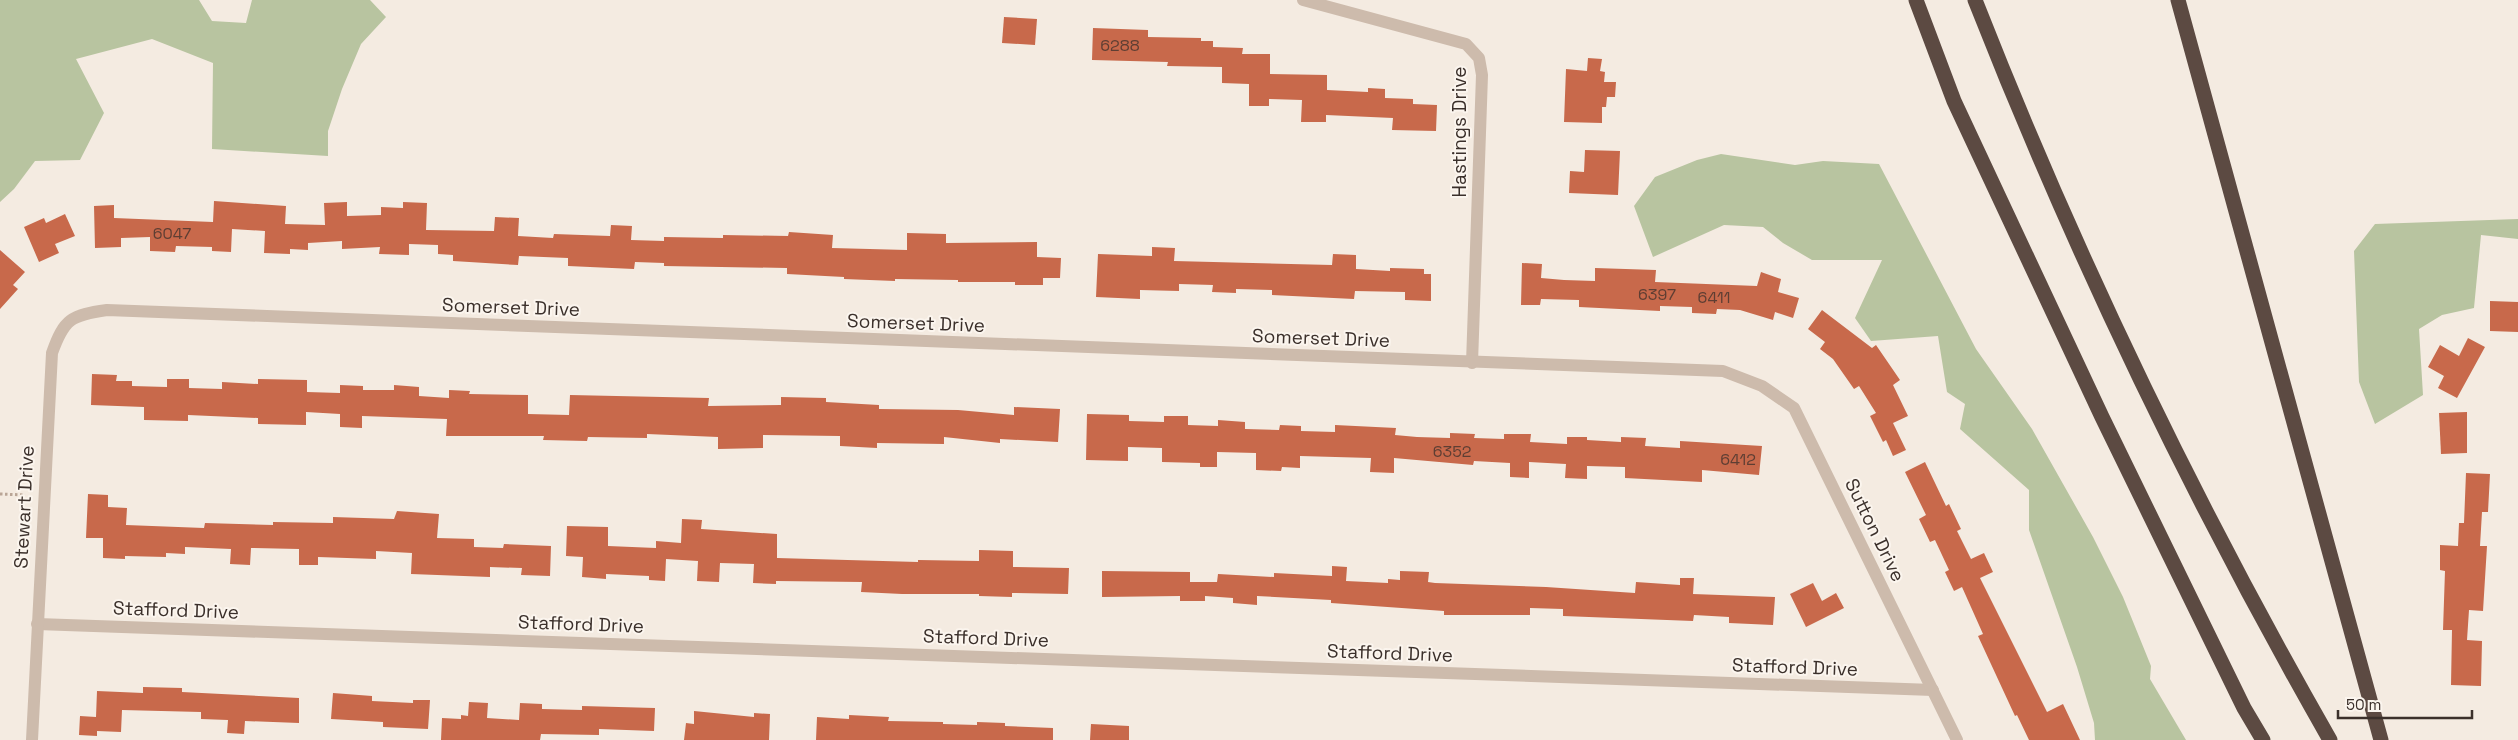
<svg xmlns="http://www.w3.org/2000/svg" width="2518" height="740" font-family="'Space Grotesk',sans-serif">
  <rect width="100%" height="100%" fill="#f4ebe1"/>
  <g fill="#b8c4a0">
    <path d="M0 0H199L212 21 246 23 252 0H370L386 17 361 44 342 89 328 131V156L212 149 213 63 152 39 76 59 104 113 80 160 35 161 14 189 0 202Z"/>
    <path d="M1721 154 1795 165 1823 161 1879 164 1976 349 2032 429 2093 537 2123 597 2151 666 2150 679 2186 740H2095L2094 723 2077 667 2029 530V490L1960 429 1965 404 1947 392 1938 336 1871 341 1855 318 1882 260H1812L1783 243 1763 227 1724 225 1653 257 1634 206 1655 177 1697 160Z"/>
    <path d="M2518 219V239L2481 235 2474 308 2442 315 2419 329 2423 395 2375 424 2359 382 2354 251 2375 224Z"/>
  </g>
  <g fill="#c8694b">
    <path d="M1004 17 1037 19 1035 45 1002 43Z"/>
    <path d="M1093 28 1148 30V37L1201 38V41H1213V47L1243 48 1242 54H1270V74L1327 75V90L1368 92V88L1385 89V98L1413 99V104L1437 105 1436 131 1392 130 1393 118 1326 115V122H1301L1302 100 1269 99V106H1249V84L1222 83V67L1167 66 1168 62 1092 60Z"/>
    <path d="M1588 58 1602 59 1600 71 1605 72 1604 82H1616L1615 97H1607L1606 107H1602V123L1564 122 1566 69 1587 71Z"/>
    <path d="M1585 150 1620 151 1618 195 1569 193 1570 171 1584 172Z"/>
    <path d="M214 201 286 206 285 224 325 225 324 203 347 202V216L381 215V207L403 208V202L427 203 426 230 494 231 495 217 519 218 518 236 553 238 554 234 610 236 611 225 632 226 631 240 664 241V237L723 238V235L788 236 789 232 833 235 832 248 907 250V233L946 234V243L1037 242V257L1061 258 1060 278H1043V285H1015V282H958V280L895 279V281L844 279V277L787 274V268L664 266V263L635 262 634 269 568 266V258L519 256 518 265 453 261V255L438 254V245L409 244V255L379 254 380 247 342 249V241L308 243V250L290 249V254L264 253 265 231 232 229 231 252 212 251V247L176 246 175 252 150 251V237L121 238V247L95 248 94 206 114 205V218L213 222Z"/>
    <path d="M65 214 75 236 55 244 59 253 39 262 24 227 44 218 46 223Z"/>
    <path d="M1152 247 1175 248 1174 261 1332 265 1333 254 1356 255V269L1390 271V268L1424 269V274H1431V301L1405 300V292L1355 291 1354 299 1272 295V290L1236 289V293L1212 292 1213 285 1179 284V291L1140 290V299L1096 297 1098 254 1152 256Z"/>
    <path d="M0 250 25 272 13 285 18 289 0 309Z"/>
    <path d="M1522 263 1542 264 1541 278 1564 280 1595 281V268L1656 270 1655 282 1757 286 1761 272 1781 279 1778 292 1799 298 1793 318 1775 312 1773 320 1740 310 1717 309 1716 314 1692 313V307L1660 306V311L1579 307V300L1541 299 1540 305H1521Z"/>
    <path d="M2490 301 2518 302V332L2490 331Z"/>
    <path d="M1822 310 1872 348 1876 345 1900 380 1893 385 1908 416 1893 423 1906 450 1893 456 1886 440 1883 442 1870 416 1876 413 1859 386 1854 389 1833 359 1820 349 1825 342 1808 329Z"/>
    <path d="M2468 338 2485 347 2457 398 2438 388 2444 376 2428 367 2440 345 2459 356Z"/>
    <path d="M92 374 117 375 116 381H132V386L167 387V379H189V388L222 389V382L258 384V379L307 380V392L340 393V385L363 386V390H394V385L419 387V396L449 398V390L470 391 469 394 528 395V414L569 415 570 395 709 398 708 406 781 405V397L826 398V402L879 405V409L958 410 1014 415V407L1060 409 1058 442 1000 439V443L944 437V444L877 443V448L840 446V436L763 435V448L718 449V437L647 434V438L588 437 587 441 543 440 544 436H446L447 419 362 416V428L340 427V414L306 412V425L258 424V418L188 415V421L144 420V407L91 405Z"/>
    <path d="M2467 412V453L2441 454 2439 413Z"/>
    <path d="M1087 414 1129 415V421L1164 422V416H1188V425L1218 426V420L1245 422V429L1279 430 1280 425 1301 426V431L1335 432V425L1396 428 1395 435 1417 437 1450 438V433L1475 434 1474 438 1504 439V434H1531L1530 442 1567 444V437H1587V440L1621 442V437L1646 438 1645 446 1680 448V441L1762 446 1759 475 1702 470V482L1625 478V467L1587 466V479L1565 478 1566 464 1529 462V478L1510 477V463L1474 461 1473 465 1394 458V473L1370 472 1371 458 1300 456V468L1282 467 1281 471 1256 470V453L1217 452V467H1200V463L1162 462V448L1128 447V461L1086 460Z"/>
    <path d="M1925 462 1946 506 1949 504 1961 529 1957 531 1971 559 1984 553 1993 572 1980 578 2047 712 2063 704 2080 740H2029L2017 715 2015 716 1978 636 1983 634 1962 587 1954 591 1945 572 1949 570 1935 540 1930 542 1919 519 1926 515 1905 472Z"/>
    <path d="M2466 473 2490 474 2488 512H2482L2480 546H2487L2483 611 2469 610 2467 640 2482 641 2481 686 2451 685 2452 630H2443L2445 571 2440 570V545L2458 546 2459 523H2464Z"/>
    <path d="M88 494 108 495V507L127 508 126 525 204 528 205 523 273 525V522L333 523V517L394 519 397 511 439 514 437 538 474 539V547L503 548 504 544 551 546 550 576 521 575 522 568 490 567V577L411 574 412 553 376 551V559L318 557V565H299V549L251 548 250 565 230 564 231 549 185 547V554L166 553V557L125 556V559L103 558V538H86Z"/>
    <path d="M682 519 702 520 701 529 777 534V558L918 562V560L979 561V550L1013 551V567L1069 568 1068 594 1012 593V597L979 596V594H902L861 592 862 582 776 581V584L753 583 754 564 720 563 719 582 697 581 698 561 666 559 665 581 649 580V576L606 574V579L582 577 583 557 566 556 567 526 608 527V546L656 548V541L681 543Z"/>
    <path d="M1332 566 1347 567 1346 581 1388 583V579L1400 580V571L1429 572 1428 582 1435 583 1546 587 1635 593 1636 582 1680 585V578H1694L1693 594 1775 597 1773 625 1729 623V617L1694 615 1693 621 1563 616V609L1530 608V615H1444V611L1331 603V600L1257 596V605L1233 603V598L1205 596V601H1180V596L1102 597V571L1190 572V582H1217L1218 574 1274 577V573L1332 576Z"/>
    <path d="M1813 583 1822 601 1836 593 1844 608 1806 627 1790 594Z"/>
    <path d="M143 687 182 688V692L299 698V723L245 721 244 734 227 733 228 720 201 719V712L122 710 121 732 97 731V736L79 735 80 716 96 717 97 691 143 693Z"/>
    <path d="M333 693 372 696V701L413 703V700H430L428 729 383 727V722L331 719Z"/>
    <path d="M469 702 488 703 487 718 519 720 520 703 542 704V709L582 710V706L655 708 654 731 599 729V735L541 734 540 740H441L442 718 461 719V715L468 716Z"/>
    <path d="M694 711 754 717V713L770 714 769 740H684L686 723 694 724Z"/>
    <path d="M849 715 889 717 888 721 943 722V724L977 725V722L1005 723V726L1053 728V740H816L817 717 849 719Z"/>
    <path d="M1091 724 1129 726V740H1090Z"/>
  </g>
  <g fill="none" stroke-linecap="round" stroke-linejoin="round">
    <path stroke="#b9a596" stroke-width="3" stroke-dasharray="2.5 2.5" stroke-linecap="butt" d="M0 494 25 495"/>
    <g stroke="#cdbbac" stroke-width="12">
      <path d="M1303 0 1466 44 1479 58 1482 75 1472 363"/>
      <path d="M37 624 1933 690"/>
      <path d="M32 740 52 353C64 319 71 315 107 310L1723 371 1762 386 1794 408 1957 740"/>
    </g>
    <g stroke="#5c4a42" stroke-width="15">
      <path d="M1916 0 1954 101 2102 417 2244 708 2263 740"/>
      <path d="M1975 0C2075 255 2194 502 2330 740"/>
      <path d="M2178 0 2381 740"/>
    </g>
  </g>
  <g text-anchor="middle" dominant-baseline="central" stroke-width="4" stroke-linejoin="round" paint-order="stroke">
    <g font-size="16" fill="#5e3e33">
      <text x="1120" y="45">6288</text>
      <text x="172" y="233">6047</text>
      <text x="1657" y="294">6397</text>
      <text x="1714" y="297">6411</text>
      <text x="1452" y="451">6352</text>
      <text x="1738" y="459">6412</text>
    </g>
    <g font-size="19" fill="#3b302b" stroke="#fbf5ee">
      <text transform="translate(1459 132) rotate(-90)">Hastings Drive</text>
      <text transform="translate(511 307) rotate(2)">Somerset Drive</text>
      <text transform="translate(916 323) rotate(2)">Somerset Drive</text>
      <text transform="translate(1321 338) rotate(2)">Somerset Drive</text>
      <text transform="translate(24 507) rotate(-87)">Stewart Drive</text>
      <text transform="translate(1875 530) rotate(64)">Sutton Drive</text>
      <text transform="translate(176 610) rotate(2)">Stafford Drive</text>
      <text transform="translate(581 624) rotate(2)">Stafford Drive</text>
      <text transform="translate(986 638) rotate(2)">Stafford Drive</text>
      <text transform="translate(1390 653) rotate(2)">Stafford Drive</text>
      <text transform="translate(1795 667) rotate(2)">Stafford Drive</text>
    </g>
  </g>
  <path d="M2338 710v8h134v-8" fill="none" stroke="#3b302b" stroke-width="2.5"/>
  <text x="2346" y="710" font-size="15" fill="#3b302b" stroke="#fbf5ee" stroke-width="4" paint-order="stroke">50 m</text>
</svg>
